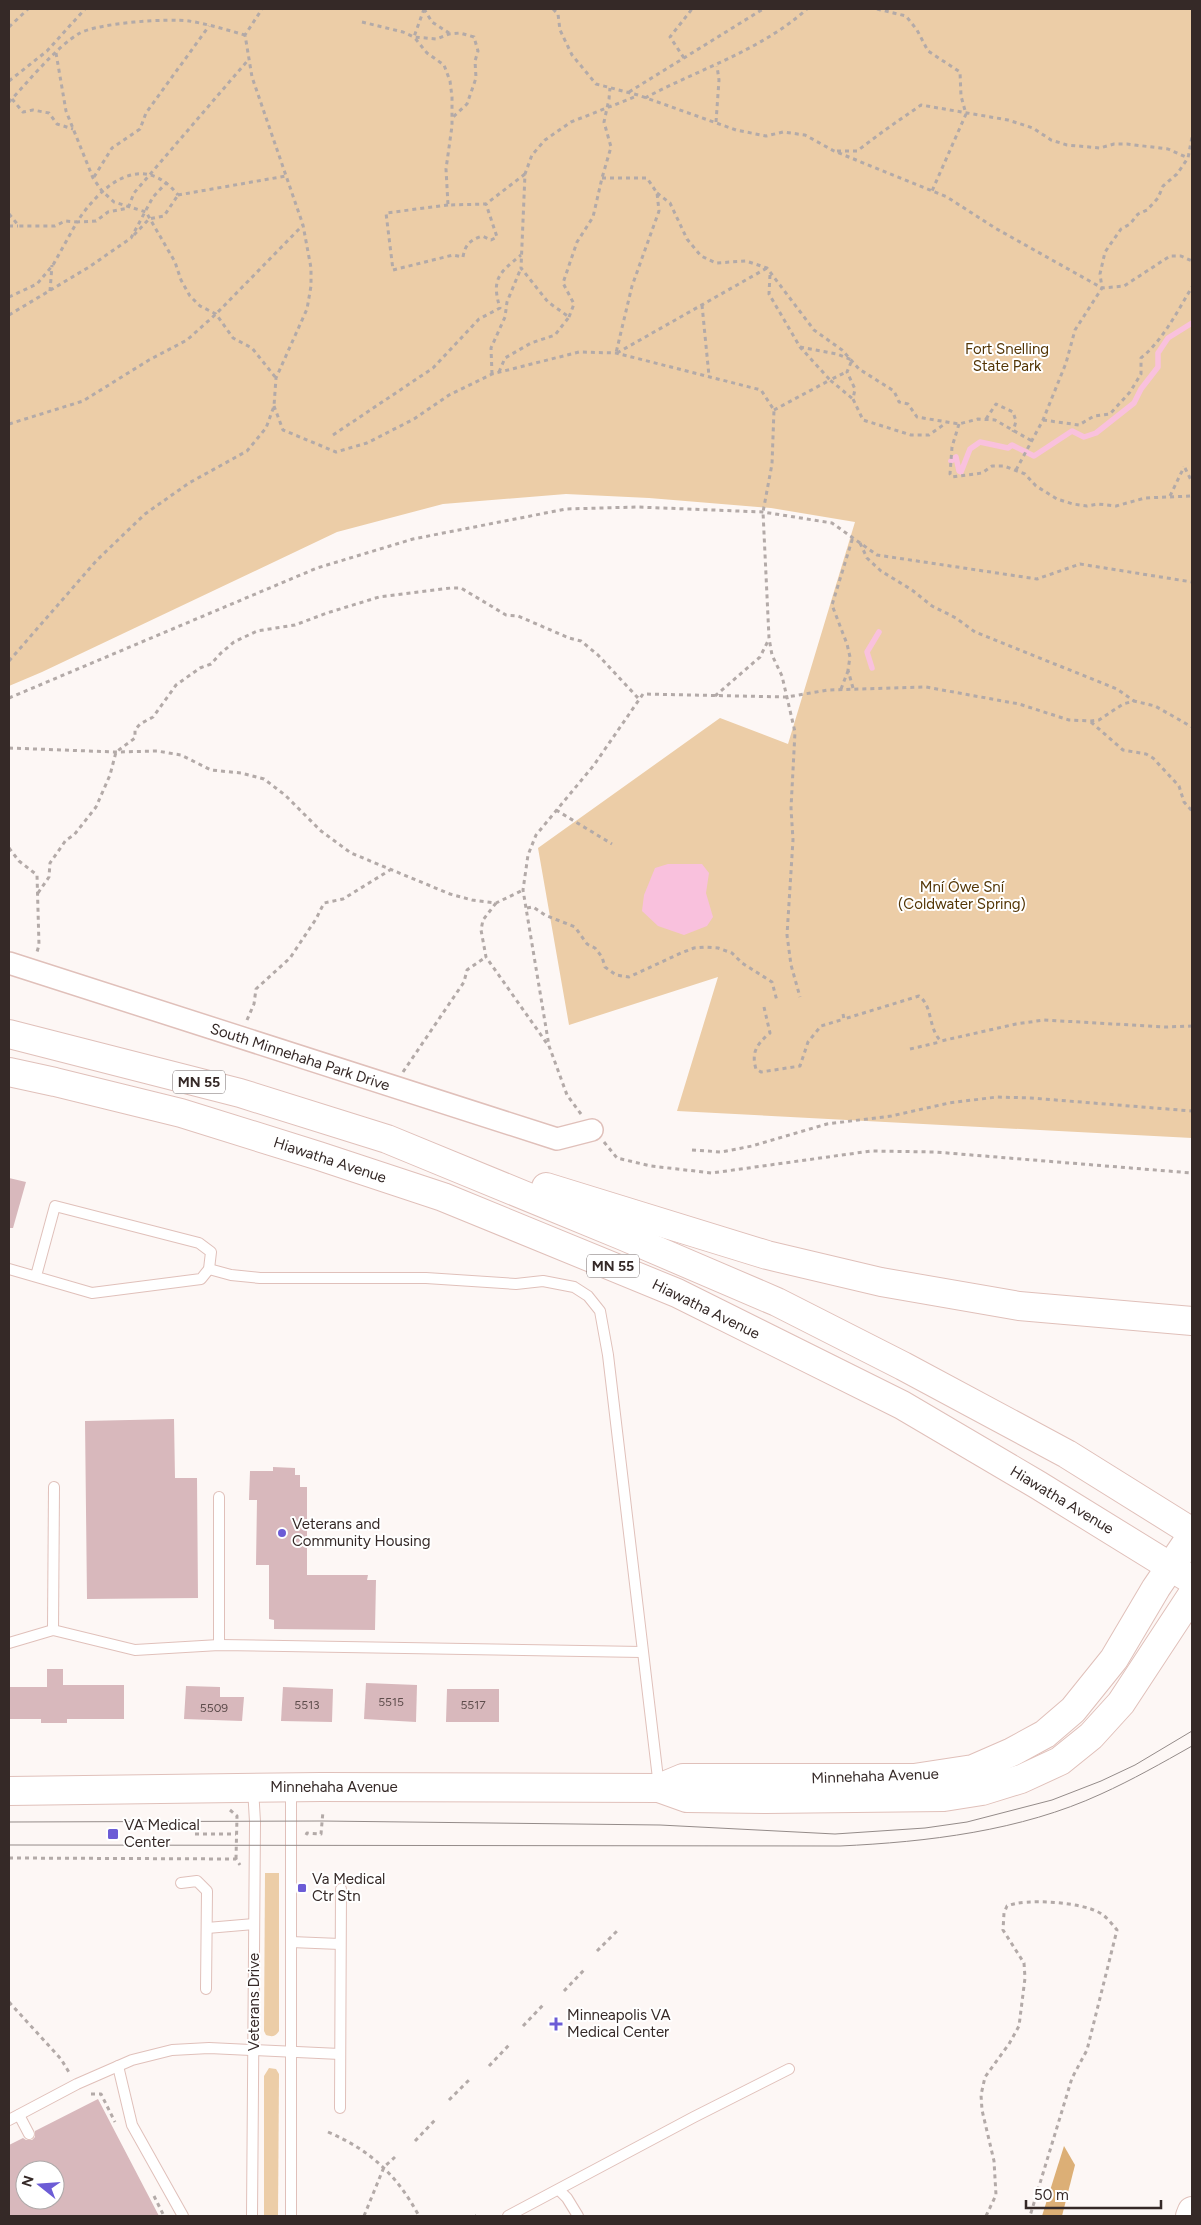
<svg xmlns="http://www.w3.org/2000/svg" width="1201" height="2225" font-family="Figtree,sans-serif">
  <rect width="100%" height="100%" fill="#fdf7f5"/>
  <g fill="#eccda7">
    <path d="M9 9H1192V1138L677 1111 718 977 569 1025 538 848 720 718 788 744 855 522 771 508 649 498 566 494 443 504 337 532 42 672 9 686Z"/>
    <path d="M265 1873H279V2031C275 2037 272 2037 266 2035L264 2031Z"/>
    <path d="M269 2068 276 2069 279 2074 278 2216H264V2076Z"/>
  </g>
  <path fill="#dcaf76" d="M1064 2146 1075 2165 1062 2216H1042Z"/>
  <path fill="#f9c1dd" d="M668 864H702L709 873 706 893 713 917 707 926 684 935 658 926 642 911 644 895 655 868Z"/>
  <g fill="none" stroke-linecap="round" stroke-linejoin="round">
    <g stroke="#f9c1dd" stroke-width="5.5">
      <path d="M951 461 956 457 959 471 961 472 970 449 980 442 1008 448 1012 445 1034 456 1072 431 1084 437 1096 433 1134 403 1141 389 1158 367V353L1168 338 1192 323"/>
      <path d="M872 668 867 652 879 632"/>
    </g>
  </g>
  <g fill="#d8b8bc" fill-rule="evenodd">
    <path d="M9 1178 26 1182 13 1228H9Z"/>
    <path d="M174 1419 175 1478H197L198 1598 87 1599 85 1421Z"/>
    <path d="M273 1467 295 1468V1475H300V1487H307V1575H368L367 1580H376L375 1630 274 1629V1620L269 1619V1565H256L257 1500H249L250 1471H273Z"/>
    <path d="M47 1669H63V1685H124V1719H67V1723H41V1719H9V1687H47Z"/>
    <path d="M366 1683 417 1685 416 1722 364 1719Z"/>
    <path d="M186 1686 220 1687V1697H244L242 1721 184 1719Z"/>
    <path d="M283 1687 333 1689 332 1722 281 1721Z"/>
    <path d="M447 1689H499V1722H446Z"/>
    <path d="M98 2099 159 2216H9V2145L23 2138 26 2140H32L35 2137V2131ZM25 2170H55V2200H25Z"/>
  </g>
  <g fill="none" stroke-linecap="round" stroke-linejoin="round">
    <g stroke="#e0c0ba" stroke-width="12">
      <g id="lane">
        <path d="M9 1269 92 1293 201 1279 209 1269 211 1252 199 1243 55 1206 36 1276"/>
        <path d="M209 1269 231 1275 260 1278H426L516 1284 543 1281 574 1287 588 1296 600 1311 608 1355 659 1787"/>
        <path d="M219 1497V1645"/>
        <path d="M53 1630 54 1487"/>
        <path d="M9 1643 53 1630 135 1650 219 1645 642 1652"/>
        <path d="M291 1789V2216"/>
        <path d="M181 1883 197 1881 207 1891 206 1989"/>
        <path d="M207 1928 254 1924"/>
        <path d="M291 1942 340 1944"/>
        <path d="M118 2066 132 2125 183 2216"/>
        <path d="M340 2108 341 1889"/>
        <path d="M19 2115 29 2134"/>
        <path d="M9 2120 77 2084 132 2060 172 2050 209 2048 340 2054"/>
        <path d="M559 2190 567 2198 578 2216"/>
        <path d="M252 2216 255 1822 253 1788"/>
        <path d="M508 2216 694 2117 789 2069"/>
      </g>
    </g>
    <g stroke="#e0c0ba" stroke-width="24">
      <path id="street" d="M9 963 557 1139 592 1130"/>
    </g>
    <g stroke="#e0c0ba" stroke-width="30">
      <g id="secondary">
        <path d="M659 1788 683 1778H914L973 1769 1012 1752 1045 1734 1073 1710 1114 1659 1156 1588 1192 1535"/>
        <path d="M9 1791 321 1787 659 1788 687 1798 766 1799 944 1797 982 1791 1021 1779 1060 1761 1091 1736 1121 1703 1192 1595"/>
      </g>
    </g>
    <g stroke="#e0c0ba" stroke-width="30">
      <g id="highway">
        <path d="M9 1034 240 1093 387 1139 623 1236 777 1302 903 1366 1067 1454 1192 1532"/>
        <path d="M9 1072 55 1082 181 1113 319 1156 443 1197 677 1293 902 1405 1038 1485 1192 1580"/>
        <path d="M546 1187 767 1255 881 1282 1019 1306 1192 1321"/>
        <path d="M1190 2216 1192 2211"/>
      </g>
    </g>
    <g stroke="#b3aaa8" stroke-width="3" stroke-dasharray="4 4" stroke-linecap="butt">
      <path d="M424 9 414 37 427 53 444 65 450 81 452 97V126L446 169 448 205 486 204 525 174"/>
      <path d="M424 9 432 22 449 33"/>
      <path d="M553 9 558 14 560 30 572 55 596 84 638 95 736 130 766 136 783 132 805 135 834 151 947 197 995 228 1102 288 1124 286 1170 256H1181L1192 261"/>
      <path d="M877 9 906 16 917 30 928 51 960 72 961 96 966 114 932 191"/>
      <path d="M362 22 403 32 414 37 437 39 449 34 460 33 474 37 478 51 475 61 476 78 467 104 452 118"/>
      <path d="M9 27 28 9"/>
      <path d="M56 53 66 111 93 178 102 191 114 202 146 212 175 262 181 280 190 296 200 306 216 314 233 338 252 348 276 378"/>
      <path d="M684 58 670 37 692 9"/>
      <path d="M9 81 47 51 85 9"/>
      <path d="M629 92 763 9"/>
      <path d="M645 98C699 69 760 51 807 9"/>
      <path d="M12 99 23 112 33 110 49 113 57 124 73 129"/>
      <path d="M9 102C26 84 58 45 80 33 99 23 168 18 189 21 208 24 227 30 245 35"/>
      <path d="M716 122 719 80 717 66"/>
      <path d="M837 151H857L885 130 921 105 1008 120 1033 128 1051 140 1067 145 1100 148 1114 144H1127L1168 149 1188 158"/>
      <path d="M94 177 112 148 140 129 146 113 209 26"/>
      <path d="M602 178H647L657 193 659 211 632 286 616 353"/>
      <path d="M657 193 670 203 687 239 701 256 716 263 746 261 767 268 814 330 842 350 859 369 894 391 899 402 908 404 917 417 959 424 978 419 995 420 1032 441"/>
      <path d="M178 195 286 176"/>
      <path d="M448 205 386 213 393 270 453 255 463 257C465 245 470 240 482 236L491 240 497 237 486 204"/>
      <path d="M9 214 19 226H55L65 221 77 222C101 185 142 150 178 195"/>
      <path d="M9 226H18"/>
      <path d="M134 235 149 219 164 216 178 195"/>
      <path d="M770 275 769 294 800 347 830 380 846 372"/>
      <path d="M50 291 52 265"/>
      <path d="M9 297 37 284 53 265 77 222 96 221 108 212 128 208 134 193 249 59"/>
      <path d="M702 305 709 376"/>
      <path d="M9 315 89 267 131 238 153 197 167 182"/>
      <path d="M569 317 574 304 563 283 577 242 593 217 602 178 611 147 604 122 609 99 610 88"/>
      <path d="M800 347 837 354 852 360 847 372 855 389 853 399 863 420 911 435H929L946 423"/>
      <path d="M617 353 767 268"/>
      <path d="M499 372 505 358 531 343 555 335 569 317 548 302 521 268 525 174 532 155 545 140 571 122 637 96"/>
      <path d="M492 374 491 348 505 317 507 302 521 268"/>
      <path d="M274 406 283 430 336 452 367 443 414 419 449 395 492 374 579 352 616 353 761 390 774 410 772 464 763 512 769 638 772 655 782 676 795 732 791 808 793 840 787 935 791 965 800 997"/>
      <path d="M774 410 830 380 853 399"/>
      <path d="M986 419 996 404 1013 412 1016 421 1013 432"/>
      <path d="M1043 420 1079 425 1094 416 1110 414 1130 392 1141 374V358C1163 340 1177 312 1192 287"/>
      <path d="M9 424 83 401 149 360 187 340 216 314 303 225"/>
      <path d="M959 424 952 447 950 474 952 477 982 473 992 466H1004L1025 474 1036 486 1057 499 1073 504 1087 506 1098 504 1116 506 1145 498 1192 496"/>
      <path d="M333 435 433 368 479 319 500 308C491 279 499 273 521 255"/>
      <path d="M1185 468 1192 482"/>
      <path d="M1016 470 1043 420 1066 363 1075 330 1102 288 1100 274 1105 252 1121 229 1130 224 1138 214 1147 210 1158 198 1163 186 1177 174 1188 158 1192 137"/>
      <path d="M1170 496 1184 467"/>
      <path d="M860 543 867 558 881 571 912 590 932 606 956 618 975 632 1117 689 1134 701"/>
      <path d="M9 661 97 560 145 514 189 483 247 451 266 428 274 406 276 378 307 309 311 286V268L303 225 252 77 245 35 262 9"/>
      <path d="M853 688 848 670 850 657 847 644 832 605 853 537"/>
      <path d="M841 689 848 671"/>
      <path d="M715 696 760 657 769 639"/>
      <path d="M9 698 317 568 413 539 566 509 637 507 763 512 832 523 877 555 1037 579 1080 564 1192 582"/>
      <path d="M1091 722 1123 750 1146 754 1153 758 1179 786 1184 802 1192 811"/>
      <path d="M9 748 116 752 157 751 181 755 211 770 241 773 264 779 285 795 321 831 351 853 450 894 472 900 496 903 523 890"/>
      <path d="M556 810 612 844"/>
      <path d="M9 848 19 861 37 875 39 945 37 952"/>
      <path d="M38 893 49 877 50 863 66 840 74 835 96 807 110 775 116 752 135 738V730L140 724 153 717 176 685 200 668 211 664 221 653 234 642 257 631 295 625 327 613 379 597 451 588H461L506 615 518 616 569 638 581 641 598 655 639 699"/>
      <path d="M496 903 483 920 481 930 486 957 548 1045"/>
      <path d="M527 908 533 907 545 915 575 927 587 944 595 948 602 957 605 967 616 975 629 977 681 953 694 948 706 947 718 948 732 953 742 963 772 982 777 1001"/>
      <path d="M764 1007 770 1033C757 1044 751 1052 756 1069L761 1072 800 1066 808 1042 821 1026 844 1019"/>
      <path d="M843 1014 844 1019 919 996C933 1006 928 1029 941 1041L1016 1024 1044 1020 1166 1027 1192 1026"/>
      <path d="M247 1020 254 1004 256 989 290 958 316 919 324 903 343 899 390 870"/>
      <path d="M910 1049 940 1042"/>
      <path d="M403 1072 464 982 467 970 486 957"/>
      <path d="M581 1114 567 1095 549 1046 523 890 528 855 536 835 594 765 643 694 787 697 828 690 926 687 1019 704 1069 720 1091 721 1099 720 1123 704 1134 701 1155 706 1192 727"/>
      <path d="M604 1142 617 1158 651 1166 712 1173 871 1151 935 1152 1192 1173"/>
      <path d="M692 1150 721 1152 752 1146 827 1124 891 1116 949 1103 997 1097 1031 1098 1192 1111"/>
      <path d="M230 1810 237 1816 236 1859"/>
      <path d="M195 1834H236"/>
      <path d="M306 1835 307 1833 321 1834 323 1811"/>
      <path d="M9 1858 236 1859 240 1865"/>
      <path d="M597 1951 618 1930"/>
      <path d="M564 1991 584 1970"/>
      <path d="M9 2002 61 2059 70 2074"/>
      <path d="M523 2026 544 2004"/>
      <path d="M489 2066 509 2045"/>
      <path d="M91 2094H101L115 2122"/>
      <path d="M449 2100 469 2080"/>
      <path d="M328 2132C370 2150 397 2175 419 2216"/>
      <path d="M415 2141 435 2120"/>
      <path d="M154 2196 164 2216"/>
      <path d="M364 2216 384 2167 395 2157"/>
      <path d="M475 2216H476"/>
      <path d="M986 2216 996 2195 994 2161 982 2110 981 2095 985 2077 1009 2044 1019 2026 1025 1978 1024 1963 1003 1930 1004 1913 1007 1906C1026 1898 1082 1902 1100 1913 1107 1917 1112 1924 1117 1930L1087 2050 1072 2078 1030 2216"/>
    </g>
    <use href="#lane" stroke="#fff" stroke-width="10"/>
    <use href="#street" stroke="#fff" stroke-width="21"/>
    <use href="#secondary" stroke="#fff" stroke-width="28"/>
    <use href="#highway" stroke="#fff" stroke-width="28"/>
    <g stroke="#948b89" stroke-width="1">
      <path d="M9 1822 322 1821 660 1825 835 1834 925 1828 967 1822 1052 1800 1101 1781 1135 1765 1192 1731"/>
      <path d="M9 1845 840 1846C927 1842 1021 1831 1101 1794 1132 1780 1162 1763 1192 1746"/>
    </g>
  </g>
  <g fill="#6c5cd6" stroke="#fff" stroke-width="2">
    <circle cx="282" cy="1533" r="5"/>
    <rect x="107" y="1828" width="12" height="12" rx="2.5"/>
    <rect x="297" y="1883" width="10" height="10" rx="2.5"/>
    <path d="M553.5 2016.5h5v5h5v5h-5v5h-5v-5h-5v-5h5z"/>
  </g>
  <g text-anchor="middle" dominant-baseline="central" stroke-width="4" stroke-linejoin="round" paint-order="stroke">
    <g font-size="12" fill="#5e4d4c">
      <text x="391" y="1702">5515</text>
      <text x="307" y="1705">5513</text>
      <text x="473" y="1705">5517</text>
      <text x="214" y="1708">5509</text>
    </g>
    <g fill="#fff" stroke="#726968" stroke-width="1">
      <rect x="173" y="1070.5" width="52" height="23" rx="4"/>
      <rect x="587" y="1254.5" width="52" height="23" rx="4"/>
    </g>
    <g font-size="14" font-weight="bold" fill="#352927">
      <text x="199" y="1082">MN 55</text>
      <text x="613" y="1266">MN 55</text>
    </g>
    <g font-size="15" fill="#533505" stroke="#fff">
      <text x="1007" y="349">Fort Snelling<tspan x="1007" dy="17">State Park</tspan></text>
      <text x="962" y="887">Mní Ówe Sní<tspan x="962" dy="17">(Coldwater Spring)</tspan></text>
    </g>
    <g font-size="15" fill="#352927" stroke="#fff">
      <text transform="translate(300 1057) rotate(18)">South Minnehaha Park Drive</text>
      <text transform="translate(330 1160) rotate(18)">Hiawatha Avenue</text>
      <text transform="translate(706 1309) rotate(26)">Hiawatha Avenue</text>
      <text transform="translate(1062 1500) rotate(31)">Hiawatha Avenue</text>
      <text transform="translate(875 1776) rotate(-2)">Minnehaha Avenue</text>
      <text x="334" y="1787">Minnehaha Avenue</text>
      <text transform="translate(254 2002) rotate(-90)">Veterans Drive</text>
    </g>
    <g font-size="15" fill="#352927" stroke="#fff" text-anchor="start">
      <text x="292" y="1524">Veterans and<tspan x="292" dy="17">Community Housing</tspan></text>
      <text x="124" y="1825">VA Medical<tspan x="124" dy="17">Center</tspan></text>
      <text x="312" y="1879">Va Medical<tspan x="312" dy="17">Ctr Stn</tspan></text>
      <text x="567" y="2015">Minneapolis VA<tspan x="567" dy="17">Medical Center</tspan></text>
    </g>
  </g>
  <rect width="1201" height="2225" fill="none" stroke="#352927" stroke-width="20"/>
  <g transform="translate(40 2185) rotate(287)"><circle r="24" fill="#ffffff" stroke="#aea9a9"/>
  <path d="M0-4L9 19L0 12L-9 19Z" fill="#6c5cd6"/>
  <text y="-8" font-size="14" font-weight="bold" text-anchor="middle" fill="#352927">N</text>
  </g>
  <path d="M1026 2200v8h135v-8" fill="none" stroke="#352927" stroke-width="2.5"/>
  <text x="1034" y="2200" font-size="15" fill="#352927" stroke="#ffffff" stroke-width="4" paint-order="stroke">50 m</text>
</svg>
